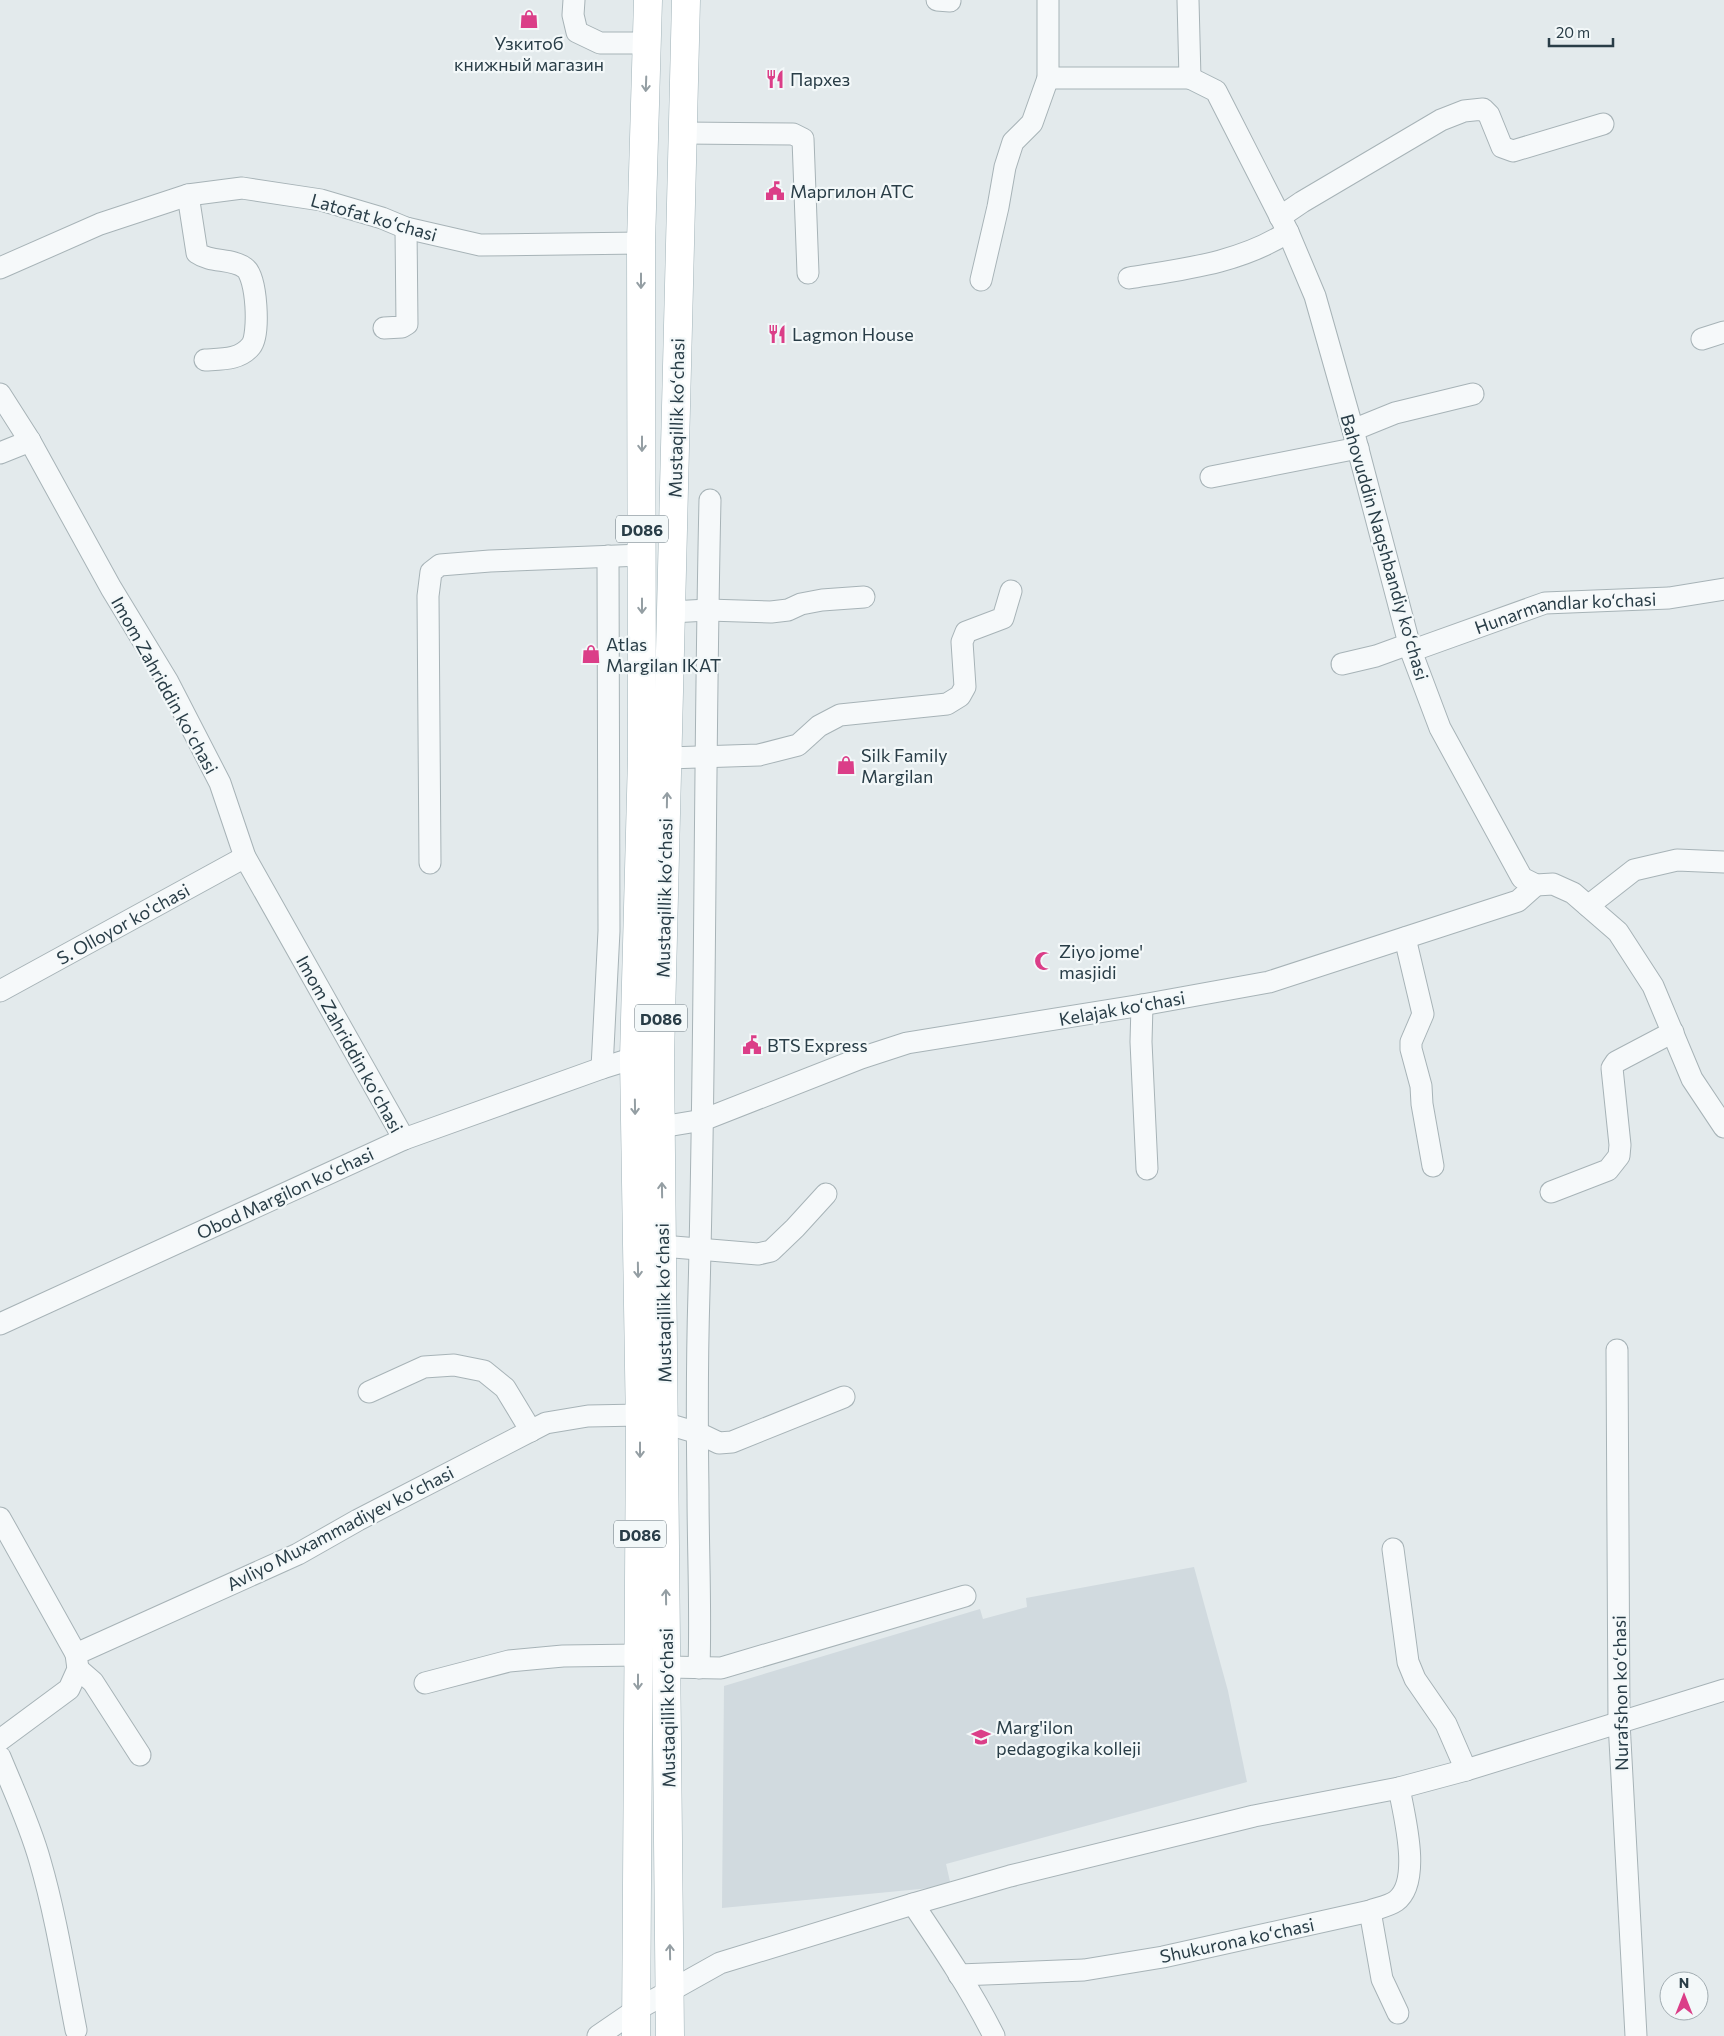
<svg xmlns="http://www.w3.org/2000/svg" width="1724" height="2036" font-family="Commissioner,sans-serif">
  <rect width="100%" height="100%" fill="#e3eaec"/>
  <path fill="#d1dadf" d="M1194 1567 1228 1691 1247 1782 946 1864 951 1886 722 1908 724 1686 980 1609 983 1619 1027 1607 1026 1598Z"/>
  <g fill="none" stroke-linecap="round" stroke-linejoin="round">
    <g stroke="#a7b3b7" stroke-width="23">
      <g id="minor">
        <path d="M574 0 573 15 577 32 600 43H647"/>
        <path d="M937 0 950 1"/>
        <path d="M1048 78H1190L1188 0"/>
        <path d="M1190 78 1216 91 1288 232 1315 296 1353 430 1411 651 1440 728 1522 878 1536 885 1553 884 1573 893 1618 932 1653 986 1692 1079 1724 1127"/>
        <path d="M683 133 793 134 803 139 808 273"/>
        <path d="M188 195 197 253C211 263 232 258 245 268 257 276 260 335 251 346 240 360 222 359 205 360"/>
        <path d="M1280 217 1302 202 1441 120 1464 111 1483 109 1489 115 1502 147 1513 151 1603 124"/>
        <path d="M0 268 100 224 188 195 242 188 321 200 382 218 406 228 480 245 641 243"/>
        <path d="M1129 278C1184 269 1240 263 1288 232"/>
        <path d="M981 280 998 207 1005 167 1013 142 1032 123 1048 78V0"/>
        <path d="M384 328 402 327 407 324 406 228"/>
        <path d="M1702 339 1724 332"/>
        <path d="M0 394 30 441 111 588 168 682 220 783 245 857 404 1139"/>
        <path d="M1353 430 1395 413 1473 394"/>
        <path d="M0 453 30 441"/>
        <path d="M1211 477 1358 448"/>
        <path d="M671 612 708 610 771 612 788 610 801 604 822 600 864 597"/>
        <path id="s1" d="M1411 651 1545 603 1669 598 1724 589"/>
        <path d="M1342 664 1376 656 1409 644"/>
        <path d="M668 758 759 755 798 745 819 726 840 715 947 704 960 696 965 687 962 642 966 632 1003 618 1011 591"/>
        <path d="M430 863 428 596 431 572 440 565 490 561 642 555"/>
        <path d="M1588 906 1634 870 1677 860 1724 862"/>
        <path d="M1405 938 1423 1014 1411 1042V1049L1421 1086 1422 1104 1433 1166"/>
        <path id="s2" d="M0 991 245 857"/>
        <path d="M1142 1005 1141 1042 1147 1169"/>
        <path d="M602 1068 609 931 608 556"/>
        <path d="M661 1127 703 1120 861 1058 907 1043 1142 1005 1269 982 1518 901 1536 885"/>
        <path d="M1551 1192 1608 1170 1619 1156 1620 1145 1612 1068 1616 1062 1673 1032"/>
        <path d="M662 1246 758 1254 771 1251 795 1228 826 1194"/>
        <path d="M0 1324 404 1139 602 1068 634 1058H647"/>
        <path d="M1617 1350 1619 1722 1636 2036"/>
        <path d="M369 1392 424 1367 454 1365 484 1371 505 1388 531 1431"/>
        <path d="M664 1423 698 1433 719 1443 732 1442 844 1397"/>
        <path d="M0 1518 76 1654"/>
        <path d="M1393 1549 1408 1662 1415 1679 1446 1724 1466 1770"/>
        <path d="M667 1667 721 1668 965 1596"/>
        <path d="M699 1668C701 1609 698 1550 698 1492 697 1425 697 1358 699 1292 706 1028 704 764 710 500"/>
        <path d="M78 1669 93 1682 140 1755"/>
        <path d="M425 1683 509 1661 563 1656 639 1655"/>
        <path d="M0 1740 69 1689 78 1669 76 1654 298 1554 358 1520 546 1423 588 1416 640 1415"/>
        <path d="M0 1757C14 1791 30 1825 40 1861 56 1916 65 1974 76 2030"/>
        <path d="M913 1904C942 1947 971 1990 994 2036"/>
        <path d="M1370 1911 1382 1979 1398 2013"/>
        <path d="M959 1975 1084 1970 1163 1957 1370 1911C1378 1908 1389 1906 1396 1901 1422 1882 1404 1815 1399 1788"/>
        <path d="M598 2036 636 2010 720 1963 913 1904 1010 1876 1254 1816 1399 1788 1466 1770 1724 1690"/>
      </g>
    </g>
    <g stroke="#a1b3b9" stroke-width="29">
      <g id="major">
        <path d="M636 2036 640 1428 634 1058 642 757 641 243 648 0"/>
        <path d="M670 2036 660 1058 686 0"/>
      </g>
    </g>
    <use href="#minor" stroke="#f6f9fa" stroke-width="21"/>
    <use href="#major" stroke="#fff" stroke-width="28"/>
  </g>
  <defs><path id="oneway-shaft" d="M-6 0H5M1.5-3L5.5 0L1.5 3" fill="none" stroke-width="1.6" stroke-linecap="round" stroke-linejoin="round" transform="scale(1.25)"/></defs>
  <g stroke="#949ea3">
    <use href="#oneway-shaft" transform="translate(646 84) rotate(92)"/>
    <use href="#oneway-shaft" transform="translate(641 281) rotate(90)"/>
    <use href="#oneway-shaft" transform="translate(642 444) rotate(90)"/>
    <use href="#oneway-shaft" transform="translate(642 606) rotate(90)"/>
    <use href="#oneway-shaft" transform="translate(667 800) rotate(-89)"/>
    <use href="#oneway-shaft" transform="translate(635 1107) rotate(89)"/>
    <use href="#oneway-shaft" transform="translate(662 1190) rotate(-91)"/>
    <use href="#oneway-shaft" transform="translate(638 1270) rotate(89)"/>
    <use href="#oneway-shaft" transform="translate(640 1450) rotate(90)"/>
    <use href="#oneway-shaft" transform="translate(666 1597) rotate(-91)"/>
    <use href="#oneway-shaft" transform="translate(638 1682) rotate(90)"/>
    <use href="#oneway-shaft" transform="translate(670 1952) rotate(-91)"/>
  </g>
  <defs>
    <g id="shop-bare" transform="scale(1.5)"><path d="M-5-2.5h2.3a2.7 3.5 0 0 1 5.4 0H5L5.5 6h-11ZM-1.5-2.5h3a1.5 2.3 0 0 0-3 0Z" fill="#db3e88" stroke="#f3f8f9" stroke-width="2.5" paint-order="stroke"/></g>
    <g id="restaurant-bare" transform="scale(1.5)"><path d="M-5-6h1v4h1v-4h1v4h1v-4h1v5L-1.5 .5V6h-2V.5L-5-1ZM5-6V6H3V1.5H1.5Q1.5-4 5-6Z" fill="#db3e88" stroke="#f3f8f9" stroke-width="2.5" paint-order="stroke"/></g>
    <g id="civic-bare" transform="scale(1.5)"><path d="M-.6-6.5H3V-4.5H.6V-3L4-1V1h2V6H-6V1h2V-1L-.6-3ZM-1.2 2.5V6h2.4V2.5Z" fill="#db3e88" stroke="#f3f8f9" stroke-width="2.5" paint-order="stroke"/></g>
    <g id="mosque-bare" transform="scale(1.5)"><path d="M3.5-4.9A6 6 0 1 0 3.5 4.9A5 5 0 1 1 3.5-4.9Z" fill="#db3e88" stroke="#f3f8f9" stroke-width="2.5" paint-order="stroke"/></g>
    <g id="university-bare" transform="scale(1.5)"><path d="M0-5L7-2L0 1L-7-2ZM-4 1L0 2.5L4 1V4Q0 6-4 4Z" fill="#db3e88" stroke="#f3f8f9" stroke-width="2.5" paint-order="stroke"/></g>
  </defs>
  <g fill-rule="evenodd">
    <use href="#shop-bare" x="529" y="19"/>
    <use href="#restaurant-bare" x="775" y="79"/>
    <use href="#civic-bare" x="775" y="191"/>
    <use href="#restaurant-bare" x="777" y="334"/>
    <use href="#shop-bare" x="591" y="654"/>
    <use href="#shop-bare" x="846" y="765"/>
    <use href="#mosque-bare" x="1044" y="961"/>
    <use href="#civic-bare" x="752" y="1045"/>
    <use href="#university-bare" x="981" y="1737"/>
  </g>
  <g text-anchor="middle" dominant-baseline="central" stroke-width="4.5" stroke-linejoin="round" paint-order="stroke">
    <g fill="#f3f8f9" stroke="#66757c" stroke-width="1">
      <rect x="616" y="515.5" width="52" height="27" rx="4"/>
      <rect x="635" y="1004.5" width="52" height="27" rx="4"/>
      <rect x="614" y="1520.5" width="52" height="27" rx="4"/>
    </g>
    <g font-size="16" font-weight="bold" fill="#293d47">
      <text x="642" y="529">D086</text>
      <text x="661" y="1018">D086</text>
      <text x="640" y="1534">D086</text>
    </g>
    <g font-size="18" fill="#293d47" stroke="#f3f8f9" text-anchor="start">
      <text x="529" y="43" text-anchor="middle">Узкитоб<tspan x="529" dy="21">книжный магазин</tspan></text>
      <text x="790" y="79">Пархез</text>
      <text x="790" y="191">Маргилон АТС</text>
      <text x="792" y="334">Lagmon House</text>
      <text x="606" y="644">Atlas<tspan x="606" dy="21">Margilan IKAT</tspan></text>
      <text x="861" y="755">Silk Family<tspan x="861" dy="21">Margilan</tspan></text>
      <text x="1059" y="951">Ziyo jome'<tspan x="1059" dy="21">masjidi</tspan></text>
      <text x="767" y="1045">BTS Express</text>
      <text x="996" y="1727">Marg'ilon<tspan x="996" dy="21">pedagogika kolleji</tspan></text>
    </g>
    <g font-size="18" fill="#293d47" stroke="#f3f8f9">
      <text transform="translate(374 217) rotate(16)">Latofat koʻchasi</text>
      <text transform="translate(676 418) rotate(-89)">Mustaqillik koʻchasi</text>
      <text transform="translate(1385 547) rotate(74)">Bahovuddin Naqshbandiy koʻchasi</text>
      <text stroke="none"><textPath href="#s1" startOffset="161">Hunarmandlar ko‘chasi</textPath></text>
      <text transform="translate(165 685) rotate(61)">Imom Zahriddin koʻchasi</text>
      <text transform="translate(664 898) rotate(-89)">Mustaqillik koʻchasi</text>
      <text stroke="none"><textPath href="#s2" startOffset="140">S. Olloyor ko'chasi</textPath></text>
      <text transform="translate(1122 1008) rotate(-10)">Kelajak koʻchasi</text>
      <text transform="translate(350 1044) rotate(61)">Imom Zahriddin koʻchasi</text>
      <text transform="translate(285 1193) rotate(-25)">Obod Margilon koʻchasi</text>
      <text transform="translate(663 1303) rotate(-91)">Mustaqillik koʻchasi</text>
      <text transform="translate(340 1528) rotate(-27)">Avliyo Muxammadiyev koʻchasi</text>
      <text transform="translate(1620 1693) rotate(-91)">Nurafshon koʻchasi</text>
      <text transform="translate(667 1708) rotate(-91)">Mustaqillik koʻchasi</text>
      <text transform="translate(1237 1940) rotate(-12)">Shukurona koʻchasi</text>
    </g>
  </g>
  <g transform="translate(1684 1996)"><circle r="24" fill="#f3f8f9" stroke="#a2adb2"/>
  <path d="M0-4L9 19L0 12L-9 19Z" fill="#db3e88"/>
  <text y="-8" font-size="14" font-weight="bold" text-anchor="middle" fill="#293d47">N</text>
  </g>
  <path d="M1549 38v8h64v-8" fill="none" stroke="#293d47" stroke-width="2.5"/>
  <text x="1556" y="38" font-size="15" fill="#293d47" stroke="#f3f8f9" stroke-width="4" paint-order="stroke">20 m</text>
</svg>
